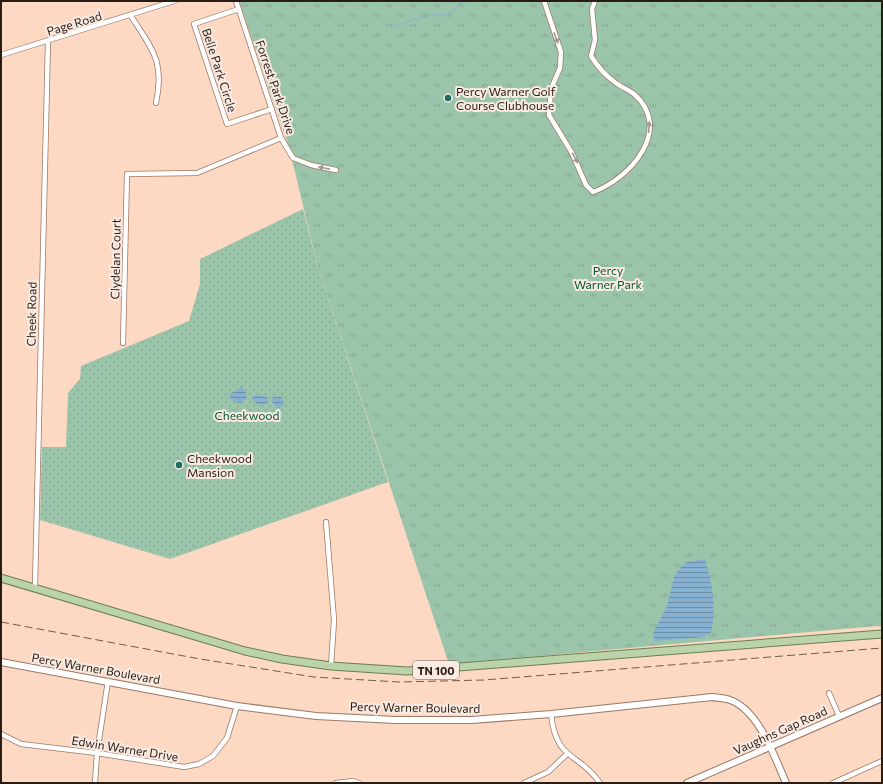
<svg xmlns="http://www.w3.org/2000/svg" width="883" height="784" font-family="Commissioner,sans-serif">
  <defs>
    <pattern id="park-tufts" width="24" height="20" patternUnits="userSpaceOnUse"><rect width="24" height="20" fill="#9bc5aa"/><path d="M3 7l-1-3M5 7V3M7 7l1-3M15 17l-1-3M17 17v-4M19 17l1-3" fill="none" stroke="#86a991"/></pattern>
    <pattern id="garden-dots" width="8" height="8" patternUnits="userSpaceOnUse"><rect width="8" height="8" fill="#9bc5aa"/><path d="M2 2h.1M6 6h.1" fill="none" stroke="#86a991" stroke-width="1.8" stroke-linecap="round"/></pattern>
    <pattern id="water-rules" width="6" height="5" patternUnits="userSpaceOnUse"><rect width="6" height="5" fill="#87b1d1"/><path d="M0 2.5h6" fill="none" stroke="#6e8fa8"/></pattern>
  </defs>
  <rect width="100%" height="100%" fill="#fdd8c3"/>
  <path fill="url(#park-tufts)" d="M239 1H882V627L877 626 449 664 318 268 289 147Z"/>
  <path fill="url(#garden-dots)" d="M303 209 318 268 388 482 170 559 40 520 42 447H66L68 393 80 379 81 366 189 321 200 284V259Z"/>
  <g fill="url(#water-rules)">
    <path d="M241 387 245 390 247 397 242 403C237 404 231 400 229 395Z"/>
    <path d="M263 395 268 398V403L262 405 257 404 252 399 253 396Z"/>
    <path d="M273 397H282L284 405 278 408 274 405 271 400Z"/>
    <path d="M705 559C712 581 717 610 711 633L704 637 654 641 653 633 667 606 674 577 680 568 687 562Z"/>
  </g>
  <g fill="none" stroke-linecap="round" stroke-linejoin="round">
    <path stroke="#87b1d1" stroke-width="1" d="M392 27C403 25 420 15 429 18L430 15H449L462 1"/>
    <g stroke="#9a7966" stroke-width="6">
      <g id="minor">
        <path d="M236 1 281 138 293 158 311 165 336 170"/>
        <path d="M544 1 561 52 560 68 551 89 549 115 572 153 586 185 593 192C630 179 674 129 634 94 629 90 621 87 616 83 606 76 597 66 591 56L595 40 592 9 595 1"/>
        <path d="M239 9 194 24 227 124 272 109"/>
        <path d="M131 16C152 49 165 61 156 103"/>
        <path d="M1 55 174 1"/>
        <path d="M123 343 127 174 197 173 281 138"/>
        <path d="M326 522 334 620 331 666"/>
        <path d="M35 587 48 41"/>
        <path d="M829 693 839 716"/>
        <path d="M551 714C556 762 579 752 600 783"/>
        <path d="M1 734 21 744 97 753 184 767 199 764 213 756 227 738 237 706"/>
        <path d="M95 783 97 753 108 681"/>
        <path d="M336 783 353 781 359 783"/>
        <path d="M524 783 548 772 567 754"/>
        <path d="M833 783 882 761"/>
      </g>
    </g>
    <g stroke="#9a7966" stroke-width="8">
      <g id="tertiary">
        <path d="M1 662 237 706 316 716 395 720H472L551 714 712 697C718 698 725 698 730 700 759 710 775 758 786 783"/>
        <path d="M687 783 882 698"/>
      </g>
    </g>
    <g stroke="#6b7f50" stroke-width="9">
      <path id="primary" d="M1 578 245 651 282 659 331 666 407 671 882 634"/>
    </g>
    <use href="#minor" stroke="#fff" stroke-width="4.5"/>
    <use href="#tertiary" stroke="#fff" stroke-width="6"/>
    <use href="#primary" stroke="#bbd3aa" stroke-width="7"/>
    <path stroke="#705b4f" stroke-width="1" stroke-dasharray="8 4" stroke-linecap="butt" d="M1 622 200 659 314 677 399 682 484 680 882 648"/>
  </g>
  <defs><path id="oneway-solid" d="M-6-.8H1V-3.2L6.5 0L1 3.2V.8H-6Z"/></defs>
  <g fill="#9f9995">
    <use href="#oneway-solid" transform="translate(556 38) rotate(69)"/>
    <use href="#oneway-solid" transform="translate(649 127) rotate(-87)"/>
    <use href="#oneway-solid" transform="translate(575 158) rotate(63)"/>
    <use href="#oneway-solid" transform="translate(324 168) rotate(-169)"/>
  </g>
  <g fill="#1e6a66" stroke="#f9eae2" stroke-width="1.5">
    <circle cx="448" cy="98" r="4"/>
    <circle cx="179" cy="465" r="4"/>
  </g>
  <g text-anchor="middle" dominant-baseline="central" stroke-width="4" stroke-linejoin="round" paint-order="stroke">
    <rect fill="#f9eae2" stroke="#675a52" stroke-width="1" x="413" y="661" width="46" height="18" rx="3"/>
    <g font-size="11" font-weight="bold" fill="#291c14">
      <text x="436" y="670">TN 100</text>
    </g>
    <g font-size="12" fill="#291c14" stroke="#f9eae2">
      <text transform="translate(74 23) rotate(-17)">Page Road</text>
      <text transform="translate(220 70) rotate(72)">Belle Park Circle</text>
      <text transform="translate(276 87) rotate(71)">Forrest Park Drive</text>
      <text transform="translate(115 259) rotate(-89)">Clydelan Court</text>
      <text transform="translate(31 314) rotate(-89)">Cheek Road</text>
      <text transform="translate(96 668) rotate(10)">Percy Warner Boulevard</text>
      <text transform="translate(415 707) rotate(1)">Percy Warner Boulevard</text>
      <text transform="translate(780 730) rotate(-24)">Vaughns Gap Road</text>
      <text transform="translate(125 748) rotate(9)">Edwin Warner Drive</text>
    </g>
    <g font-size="12" fill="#291c14" stroke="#f9eae2" text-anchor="start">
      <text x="456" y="91">Percy Warner Golf<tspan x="456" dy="14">Course Clubhouse</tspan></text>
      <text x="187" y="458">Cheekwood<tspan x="187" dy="14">Mansion</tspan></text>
    </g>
    <g font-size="12" fill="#00542f" stroke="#f9eae2">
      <text x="608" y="270">Percy<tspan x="608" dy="14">Warner Park</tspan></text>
      <text x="247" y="415">Cheekwood</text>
    </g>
  </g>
  <rect width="883" height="784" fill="none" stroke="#291c14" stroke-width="4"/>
</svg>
